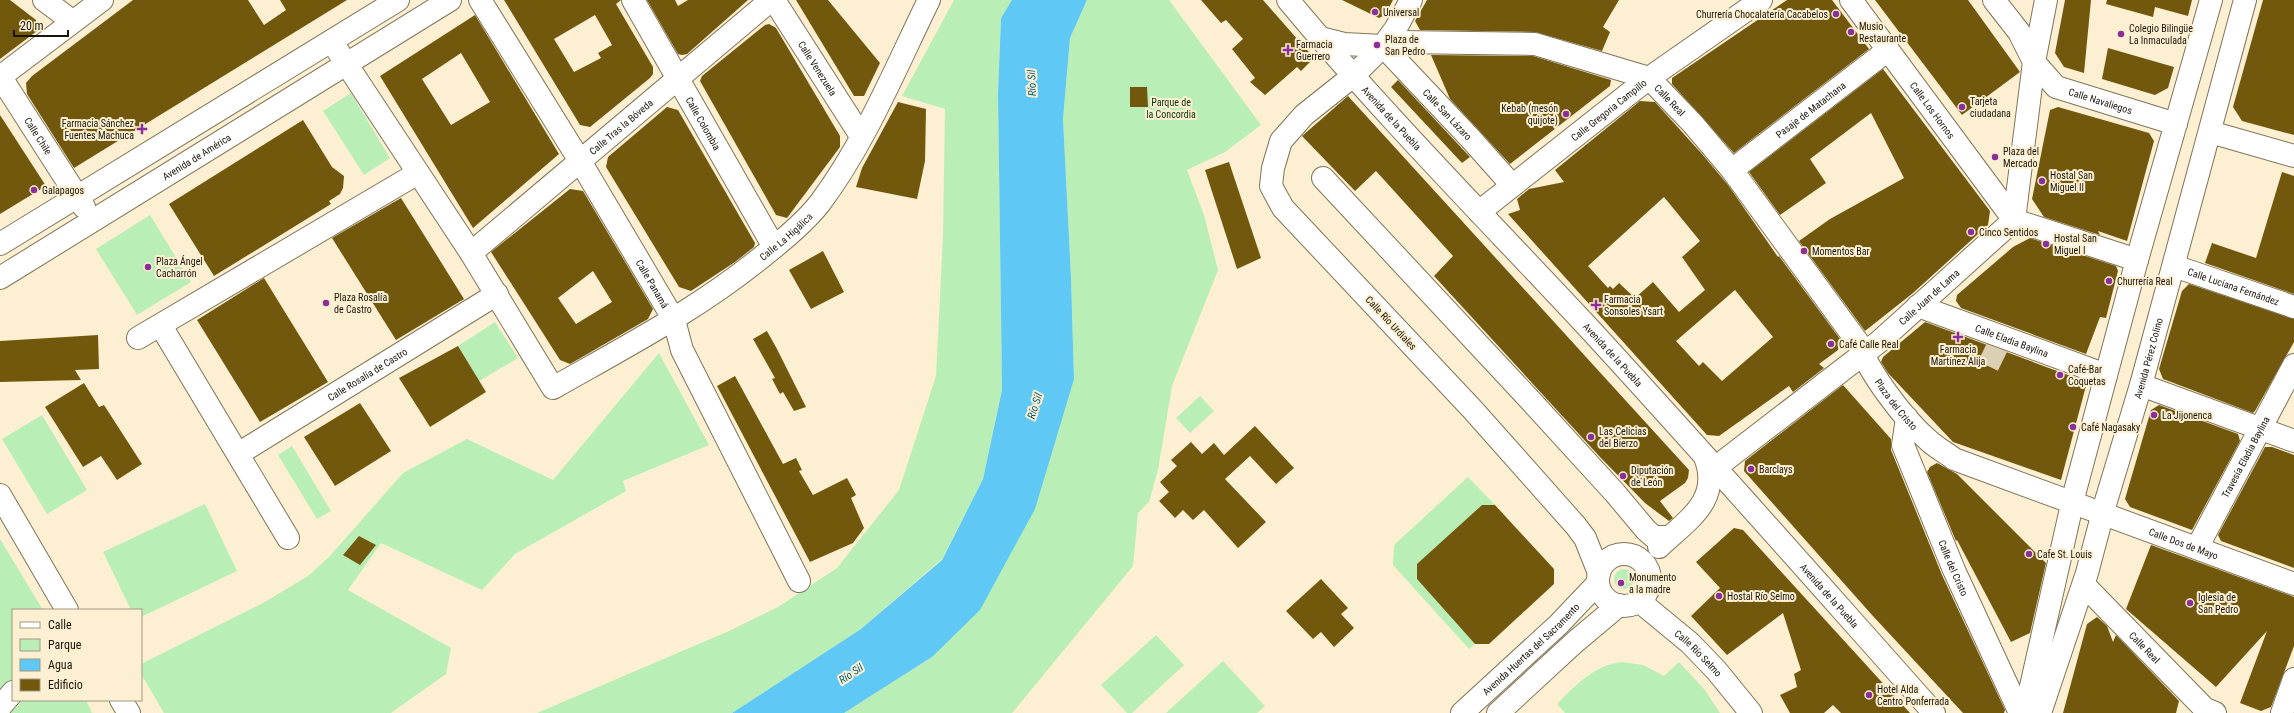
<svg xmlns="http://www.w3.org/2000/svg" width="2294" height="713" font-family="'Roboto Condensed',sans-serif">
  <rect width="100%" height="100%" fill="#fdf0d2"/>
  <g fill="#b9efb7">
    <path d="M954 0H1012L1001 18 998 93 1002 390 983 479 942 559 861 629 732 713H537L729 631 778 607 837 568 899 490 936 376 943 236 945 109 902 96Z"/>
    <path d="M1087 0H1169L1261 125 1225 152 1187 170 1204 215 1218 270 1172 386 1158 470 1149 502 1138 513 1133 566 1012 713H844L932 657 1074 379 1071 277 1063 119 1070 38Z"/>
    <path d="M351 93 390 158 364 175 323 111Z"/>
    <path d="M150 215 191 282 137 315 96 249Z"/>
    <path d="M495 322 518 358 479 381 458 346Z"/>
    <path d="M659 353 709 445 623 481 626 491 515 554 482 590 381 543 348 590 451 648 446 674 391 713H164L141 674V664L263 603 308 576 329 557 403 473 467 439 553 480Z"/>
    <path d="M1200 396 1214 411 1190 433 1176 418Z"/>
    <path d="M42 415 87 490 47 514 2 439Z"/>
    <path d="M292 446 331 511 317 519 278 455Z"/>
    <path d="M1468 477 1495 505H1482L1417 565V579L1475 644 1469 649 1393 565 1394 545Z"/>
    <path d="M205 504 237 571 141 617V610H131L103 552Z"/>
    <path d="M0 539 43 610H13V682L0 698Z"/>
    <circle cx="1624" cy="579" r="10"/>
    <path d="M1156 635 1184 665 1132 713H1127L1101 685Z"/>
    <path d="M1223 661 1265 706 1257 713H1166Z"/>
    <path d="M1622 662 1643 665 1664 676 1679 662 1705 690 1720 713H1565L1557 704C1576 685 1594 665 1622 662Z"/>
    <path d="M23 700H86L92 713H11Z"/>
  </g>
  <path fill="#60c8f4" d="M1012 0H1087L1070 38 1063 119 1071 277 1074 379 1035 509 980 610 932 657 844 713H732L861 629 942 560 983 479 1002 390 998 93 1001 18Z"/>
  <g fill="#71580d" fill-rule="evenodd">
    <path d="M0 0H10L36 20 37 31 0 59Z"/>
    <path d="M133 0H248L264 25 286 10 280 0H347L74 168 27 94 26 83 32 76Z"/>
    <path d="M504 0H621L616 4 653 67V74L650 78 590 127 580 125ZM595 15 612 45 598 53 601 58 574 72 554 39Z"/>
    <path d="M647 0H675L678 6 688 0H748L687 54 682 55 678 54Z"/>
    <path d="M796 0H828L880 63 864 96H854Z"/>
    <path d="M1201 0H1263L1314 58 1301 71 1297 67 1265 95 1250 82 1255 78 1232 49 1243 39 1226 20 1221 23Z"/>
    <path d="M1342 0H1393L1385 15 1379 18Z"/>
    <path d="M1427 0H1619L1603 27 1610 32 1602 51 1535 32 1420 30 1415 21Z"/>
    <path d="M1787 0H1832L1869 49 1734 153 1672 84V78Z"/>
    <path d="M1875 0H1968L2020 72 1962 115Z"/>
    <path d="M2065 0H2091L2084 73 2064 67 2055 53Z"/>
    <path d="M2107 0H2192L2188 16 2155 7 2153 17 2106 4Z"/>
    <path d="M2263 0H2294V135L2242 121 2233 107Z"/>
    <path d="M475 15 559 154 473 228 380 76ZM461 53 490 102 451 125 422 79Z"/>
    <path d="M769 24 776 28 840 136V147L787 218 776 215 700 81 702 76 755 33 765 25Z"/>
    <path d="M2108 48 2174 67 2168 88 2155 95 2102 79Z"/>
    <path d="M1431 55 1533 56 1611 80 1610 86 1510 164 1450 99Z"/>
    <path d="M1883 69 1990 211 1988 225 1913 293 1865 331 1799 241 1830 219 1904 178 1871 113 1810 159 1826 183 1780 215 1749 172Z"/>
    <path d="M1398 80 1470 157 1462 163 1391 87Z"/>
    <path d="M1130 87H1147L1148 107H1130Z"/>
    <path d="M1348 96 1689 470 1688 478 1685 483 1660 501 1673 518 1669 521 1645 503 1600 457 1434 276 1453 256 1376 171 1355 191 1302 136Z"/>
    <path d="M1640 101 1655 102 1702 154 1728 185 1778 257 1779 256 1840 339 1838 350 1819 364 1824 368 1793 392 1789 386 1719 436 1707 435 1508 214 1520 210 1517 199 1529 189 1564 182 1555 170ZM1664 197 1700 241 1682 257 1705 290 1679 312 1653 282 1635 298 1619 283 1613 289 1610 286 1608 288 1588 266ZM1735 290 1773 337 1722 381 1703 362 1699 366 1676 341Z"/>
    <path d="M898 102 926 109 925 161 917 199 856 187 862 168Z"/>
    <path d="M667 107 678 110 755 243 754 247 735 262 691 291 679 287 606 167 608 157Z"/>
    <path d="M2058 107 2149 133 2154 141 2127 241 2098 231 2100 235 2044 217 2032 199 2050 110Z"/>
    <path d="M0 115 46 186 0 214Z"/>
    <path d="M303 120 332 167 344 176 343 188 340 194 329 201 331 204 214 276 169 204Z"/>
    <path d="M1229 162 1261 258 1237 269 1205 170Z"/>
    <path d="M2282 172 2294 176V294L2205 263 2212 243 2256 258Z"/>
    <path d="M570 189 583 191 653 309 648 319 570 364 560 360 491 252ZM593 271 612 302 576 324 558 298Z"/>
    <path d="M401 198 464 299 396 340 332 238Z"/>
    <path d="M2030 238 2116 266 2118 271 2106 318 2100 317 2086 354 1961 308 1956 301 1957 295 2013 247Z"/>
    <path d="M823 251 844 292 811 309 789 270Z"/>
    <path d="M264 278 328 382 260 422 197 320Z"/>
    <path d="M2189 284 2294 319V342L2255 411 2253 413 2163 379 2159 369 2182 291Z"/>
    <path d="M1925 322 2087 382 2061 480 1953 442 1888 373 1881 362 1883 357Z"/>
    <path d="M767 331 777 349 806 407 794 411 783 392 780 394 772 379 775 378 753 339Z"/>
    <path d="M98 335 99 369 75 370 81 380 0 382V341Z"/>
    <path d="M458 346 486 392 430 427 399 378Z"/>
    <path d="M735 376 783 464 796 458 802 470 799 471 813 495 847 478 856 495 851 498 864 528 853 543 810 562 717 386Z"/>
    <path d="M84 383 99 407 104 405 142 464 117 480 101 456 83 467 45 407Z"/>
    <path d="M1843 385 1891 439V450L1942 575 2005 710 2004 713H1963L1872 615 1744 471 1745 461Z"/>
    <path d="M360 403 391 451 335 486 304 437Z"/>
    <path d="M2159 405 2238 434 2240 441 2192 530 2130 507 2125 499 2151 410Z"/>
    <path d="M1255 426 1294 468 1276 484 1250 456 1225 479 1266 522 1238 548 1204 510 1193 520 1183 510 1175 518 1159 501 1169 492 1160 482 1177 466 1171 460 1191 442 1202 454 1214 443 1224 455Z"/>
    <path d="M2265 447H2272L2294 455V568L2221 541 2218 535Z"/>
    <path d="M1937 463 1957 474 2046 563 2030 633 2011 642 1957 540 1956 541 1927 472 1930 467Z"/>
    <path d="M1482 505H1495L1554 569V584L1489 644H1475L1417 579V564Z"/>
    <path d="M1734 528 1743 530 1910 713H1841L1833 705 1824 713H1790L1780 695 1797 687 1794 674 1801 670 1783 613 1727 655 1691 616 1720 588 1696 562Z"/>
    <path d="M359 536 376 545 360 565 343 555Z"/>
    <path d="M2151 545 2294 597V646L2271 707 2261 711 2240 703 2267 631 2216 687 2126 609Z"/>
    <path d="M1321 579 1348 608 1341 614 1354 628 1334 647 1321 632 1313 639 1286 611Z"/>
    <path d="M2097 617 2107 626 2113 642 2116 635 2179 701 2176 713H2063L2087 624Z"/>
  </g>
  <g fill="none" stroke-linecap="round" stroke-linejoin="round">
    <path stroke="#dbcfb4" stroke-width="22" stroke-dasharray="22 11" stroke-linecap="butt" d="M1988 366 2002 337"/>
    <g stroke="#7f7459" stroke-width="24">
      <g id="minor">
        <path d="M44 0 72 21"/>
        <path id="s1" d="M480 0 580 161 674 320 682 350 799 581"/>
        <path id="s2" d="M633 0 774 247"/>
        <path id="s3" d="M774 0 861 136"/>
        <path id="s4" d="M1288 0C1382 113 1485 217 1585 324 1703 452 1818 583 1934 713"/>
        <path id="s5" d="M1851 0 2014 220"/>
        <path id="s6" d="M1994 0 2019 32 2034 62 2056 87 2176 124"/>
        <path d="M1320 38 1344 44 1383 46"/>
        <path id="s7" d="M332 42 471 253 553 388C627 346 702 307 768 252 787 237 805 222 820 203 865 143 896 67 929 0"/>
        <path id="s8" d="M1383 46 1470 138 1511 184"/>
        <path d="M1383 46 1396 28 1411 0"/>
        <path id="s9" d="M0 76 84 207"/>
        <path d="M0 77 102 0"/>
        <path d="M2210 132 2294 156"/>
        <path id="s10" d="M1732 170 1888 50"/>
        <path d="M1323 178 1531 401 1615 493 1646 530 1654 537H1668"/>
        <path id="s11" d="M1479 212 1649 78 1761 0"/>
        <path d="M2014 220 2137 260"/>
        <path d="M0 244 398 0"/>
        <path id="s12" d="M471 253 771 0"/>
        <path id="s13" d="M2174 266 2294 307"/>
        <path id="s14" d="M0 278 450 0"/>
        <path id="s15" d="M1918 306 2106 375"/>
        <path d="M161 326 288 538"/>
        <path d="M138 338 418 173"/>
        <path d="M2141 385 2294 441"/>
        <path id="s16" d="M1907 418 1903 445 1954 570 2020 713"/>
        <path id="s17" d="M238 454 497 294"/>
        <path id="s18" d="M1715 468 1880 341 2014 220 2034 62 2046 0"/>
        <path d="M0 495 67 610"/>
        <path d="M1659 547C1687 520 1722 501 1705 457"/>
        <path id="s19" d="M2197 548 2294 365"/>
        <circle cx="1624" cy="580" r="26"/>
        <path id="s20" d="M1599 573 1585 538 1576 526 1473 410 1283 208 1271 186 1273 168 1281 141 1304 115 1353 76 1383 46 1401 42 1535 44 1649 78 1693 124 1732 170 1859 344C1869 373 1904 419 1927 439 1935 447 1945 452 1954 459L2294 584"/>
        <path id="s21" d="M2084 585 2205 709 2215 713"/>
        <path id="s22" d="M1639 601 1690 643 1716 670 1751 713"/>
        <path d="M121 700 129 713"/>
        <path d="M0 707 13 692"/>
        <path id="s23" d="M1462 713 1558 625 1598 583"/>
        <path d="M1498 713 1575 642 1619 605"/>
        <path d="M2025 713 2075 491 2137 260 2211 0"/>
        <path id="s24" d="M2040 713 2087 573 2106 501 2141 385 2245 0"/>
        <path d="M2282 713 2294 679"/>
      </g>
    </g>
    <use href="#minor" stroke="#fff" stroke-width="22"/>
  </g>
  <g fill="#8b2e98" stroke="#fdf0d2" stroke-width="1.5">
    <circle cx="1375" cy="12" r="4"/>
    <circle cx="1836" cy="14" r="4"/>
    <circle cx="1851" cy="32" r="4"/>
    <circle cx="2121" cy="34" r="4"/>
    <circle cx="1377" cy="45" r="4"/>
    <path d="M1286 44h4v4h4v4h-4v4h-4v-4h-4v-4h4z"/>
    <circle cx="1962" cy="107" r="4"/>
    <circle cx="1566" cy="114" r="4"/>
    <path d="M140 123h4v4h4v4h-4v4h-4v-4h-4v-4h4z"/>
    <circle cx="1995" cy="157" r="4"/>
    <circle cx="2042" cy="181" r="4"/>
    <circle cx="34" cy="190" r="4"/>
    <circle cx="1971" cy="232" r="4"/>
    <circle cx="2046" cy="244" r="4"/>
    <circle cx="1804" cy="251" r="4"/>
    <circle cx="148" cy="267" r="4"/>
    <circle cx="2109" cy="281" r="4"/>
    <circle cx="326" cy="303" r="4"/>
    <path d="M1594 299h4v4h4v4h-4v4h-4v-4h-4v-4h4z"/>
    <path d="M1956 331h4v4h4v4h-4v4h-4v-4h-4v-4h4z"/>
    <circle cx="1831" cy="344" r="4"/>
    <circle cx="2060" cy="375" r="4"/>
    <circle cx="2154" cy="415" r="4"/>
    <circle cx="2073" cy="427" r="4"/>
    <circle cx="1591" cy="437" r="4"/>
    <circle cx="1751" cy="469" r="4"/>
    <circle cx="1623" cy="476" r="4"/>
    <circle cx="2029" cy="554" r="4"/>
    <circle cx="1621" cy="583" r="4"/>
    <circle cx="1719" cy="596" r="4"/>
    <circle cx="2190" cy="603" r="4"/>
    <circle cx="1869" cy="695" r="4"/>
  </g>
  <g text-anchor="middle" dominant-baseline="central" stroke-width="4" stroke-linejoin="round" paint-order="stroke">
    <g font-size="10" fill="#19140a" stroke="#fdf0d2" text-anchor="start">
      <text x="1383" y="12">Universal</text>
      <text x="1828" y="14" text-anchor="end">Churrería Chocalatería Cacabelos</text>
      <text x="1859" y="26">Musio<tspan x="1859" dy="12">Restaurante</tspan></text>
      <text x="2129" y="28">Colegio Bilingüe<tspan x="2129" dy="12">La Inmaculada</tspan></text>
      <text x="1385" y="39">Plaza de<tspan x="1385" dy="12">San Pedro</tspan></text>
      <text x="1296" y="44">Farmacia<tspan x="1296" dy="12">Guerrero</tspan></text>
      <text x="1970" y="101">Tarjeta<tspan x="1970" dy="12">ciudadana</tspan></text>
      <text x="1558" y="108" text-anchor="end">Kebab (mesón<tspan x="1558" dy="12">quijote)</tspan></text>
      <text x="134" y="123" text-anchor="end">Farmacia Sánchez<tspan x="134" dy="12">Fuentes Machuca</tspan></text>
      <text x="2003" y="151">Plaza del<tspan x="2003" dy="12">Mercado</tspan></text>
      <text x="2050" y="175">Hostal San<tspan x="2050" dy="12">Miguel II</tspan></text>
      <text x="42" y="190">Galapagos</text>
      <text x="1979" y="232">Cinco Sentidos</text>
      <text x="2054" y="238">Hostal San<tspan x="2054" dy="12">Miguel I</tspan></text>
      <text x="1812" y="251">Momentos Bar</text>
      <text x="156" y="261">Plaza Ángel<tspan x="156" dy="12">Cacharrón</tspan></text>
      <text x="2117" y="281">Churrería Real</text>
      <text x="334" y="297">Plaza Rosalía<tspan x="334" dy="12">de Castro</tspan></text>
      <text x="1604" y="299">Farmacia<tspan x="1604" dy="12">Sonsoles Ysart</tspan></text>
      <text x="1839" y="344">Café Calle Real</text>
      <text x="1958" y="349" text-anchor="middle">Farmacia<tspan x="1958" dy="12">Martínez Alija</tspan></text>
      <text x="2068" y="369">Café-Bar<tspan x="2068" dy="12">Coquetas</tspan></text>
      <text x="2162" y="415">La Jijonenca</text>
      <text x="2081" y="427">Café Nagasaky</text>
      <text x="1599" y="431">Las Celicias<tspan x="1599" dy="12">del Bierzo</tspan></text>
      <text x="1759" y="469">Barclays</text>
      <text x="1631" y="470">Diputación<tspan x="1631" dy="12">de León</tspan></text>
      <text x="2037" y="554">Cafe St. Louis</text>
      <text x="1629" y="577">Monumento<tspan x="1629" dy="12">a la madre</tspan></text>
      <text x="1727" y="596">Hostal Río Selmo</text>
      <text x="2198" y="597">Iglesia de<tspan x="2198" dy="12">San Pedro</tspan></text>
      <text x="1877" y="689">Hotel Alda<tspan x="1877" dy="12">Centro Ponferrada</tspan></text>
    </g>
    <g font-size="10" fill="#19140a" stroke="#fdf0d2">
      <text stroke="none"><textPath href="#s3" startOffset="81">Calle Venezuela</textPath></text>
      <text stroke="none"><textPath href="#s20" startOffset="998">Calle Real</textPath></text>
      <text stroke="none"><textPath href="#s6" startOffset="154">Calle Navaliegos</textPath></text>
      <text stroke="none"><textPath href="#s11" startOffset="165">Calle Gregoria Campillo</textPath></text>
      <text stroke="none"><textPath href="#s10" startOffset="99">Pasaje de Matachana</textPath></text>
      <text stroke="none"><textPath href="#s5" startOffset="137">Calle Los Hornos</textPath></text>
      <text stroke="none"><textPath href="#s8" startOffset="94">Calle San Lázaro</textPath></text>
      <text stroke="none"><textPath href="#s4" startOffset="157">Avenida de la Puebla</textPath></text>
      <text stroke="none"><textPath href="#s2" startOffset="142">Calle Colombia</textPath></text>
      <text stroke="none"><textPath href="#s12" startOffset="196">Calle Tras la Bóveda</textPath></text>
      <text stroke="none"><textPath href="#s9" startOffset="71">Calle Chile</textPath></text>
      <text stroke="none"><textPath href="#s14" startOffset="231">Avenida de América</textPath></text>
      <text stroke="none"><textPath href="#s7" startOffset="689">Calle La Higálica</textPath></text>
      <text stroke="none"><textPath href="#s1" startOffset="332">Calle Panamá</textPath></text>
      <text stroke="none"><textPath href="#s13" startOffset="63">Calle Luciana Fernández</textPath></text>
      <text stroke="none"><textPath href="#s18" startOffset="274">Calle Juan de Lama</textPath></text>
      <text transform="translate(1391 323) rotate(47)">Calle Río Urdiales</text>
      <text stroke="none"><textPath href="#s15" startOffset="100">Calle Eladia Baylina</textPath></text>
      <text stroke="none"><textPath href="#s4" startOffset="481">Avenida de la Puebla</textPath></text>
      <text stroke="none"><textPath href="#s24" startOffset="371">Avenida Pérez Colino</textPath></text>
      <text stroke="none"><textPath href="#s17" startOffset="152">Calle Rosalía de Castro</textPath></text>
      <text stroke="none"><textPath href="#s20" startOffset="1378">Plaza del Cristo</textPath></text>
      <text stroke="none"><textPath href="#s19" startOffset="103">Travesía Eladia Baylina</textPath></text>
      <text stroke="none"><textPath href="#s20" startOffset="1703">Calle Dos de Mayo</textPath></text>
      <text stroke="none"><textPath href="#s16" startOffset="160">Calle del Cristo</textPath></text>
      <text stroke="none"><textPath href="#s4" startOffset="805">Avenida de la Puebla</textPath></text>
      <text stroke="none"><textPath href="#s21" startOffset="87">Calle Real</textPath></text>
      <text stroke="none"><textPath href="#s23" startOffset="94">Avenida Huertas del Sacramento</textPath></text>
      <text stroke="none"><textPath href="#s22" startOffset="79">Calle Río Selmo</textPath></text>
    </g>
    <g font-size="10" fill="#053408" stroke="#fdf0d2">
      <text x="1171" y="102">Parque de<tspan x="1171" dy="12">la Concordia</tspan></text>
    </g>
    <g font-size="11" font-style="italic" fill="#085f7d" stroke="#fdf0d2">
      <text transform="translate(1032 83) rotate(-92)">Río Sil</text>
      <text transform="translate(1035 406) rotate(-72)">Río Sil</text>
      <text transform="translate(851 674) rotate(-34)">Río Sil</text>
    </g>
  </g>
  <rect x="12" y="609" width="130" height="92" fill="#fdf0d2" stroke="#a29882"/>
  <rect x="20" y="622" width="20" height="6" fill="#ffffff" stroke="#a29882"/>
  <text x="48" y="629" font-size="12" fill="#19140a">Calle</text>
  <rect x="20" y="639" width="20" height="12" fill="#b9efb7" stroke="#a29882"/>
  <text x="48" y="649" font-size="12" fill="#19140a">Parque</text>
  <rect x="20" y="659" width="20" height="12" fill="#60c8f4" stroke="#a29882"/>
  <text x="48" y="669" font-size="12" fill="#19140a">Agua</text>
  <rect x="20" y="679" width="20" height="12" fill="#71580d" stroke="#a29882"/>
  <text x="48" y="689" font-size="12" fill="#19140a">Edificio</text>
  <path d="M14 30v6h54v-6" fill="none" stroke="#19140a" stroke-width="2"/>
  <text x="20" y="30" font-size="12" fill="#19140a" stroke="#fdf0d2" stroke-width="3" paint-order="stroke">20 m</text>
</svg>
